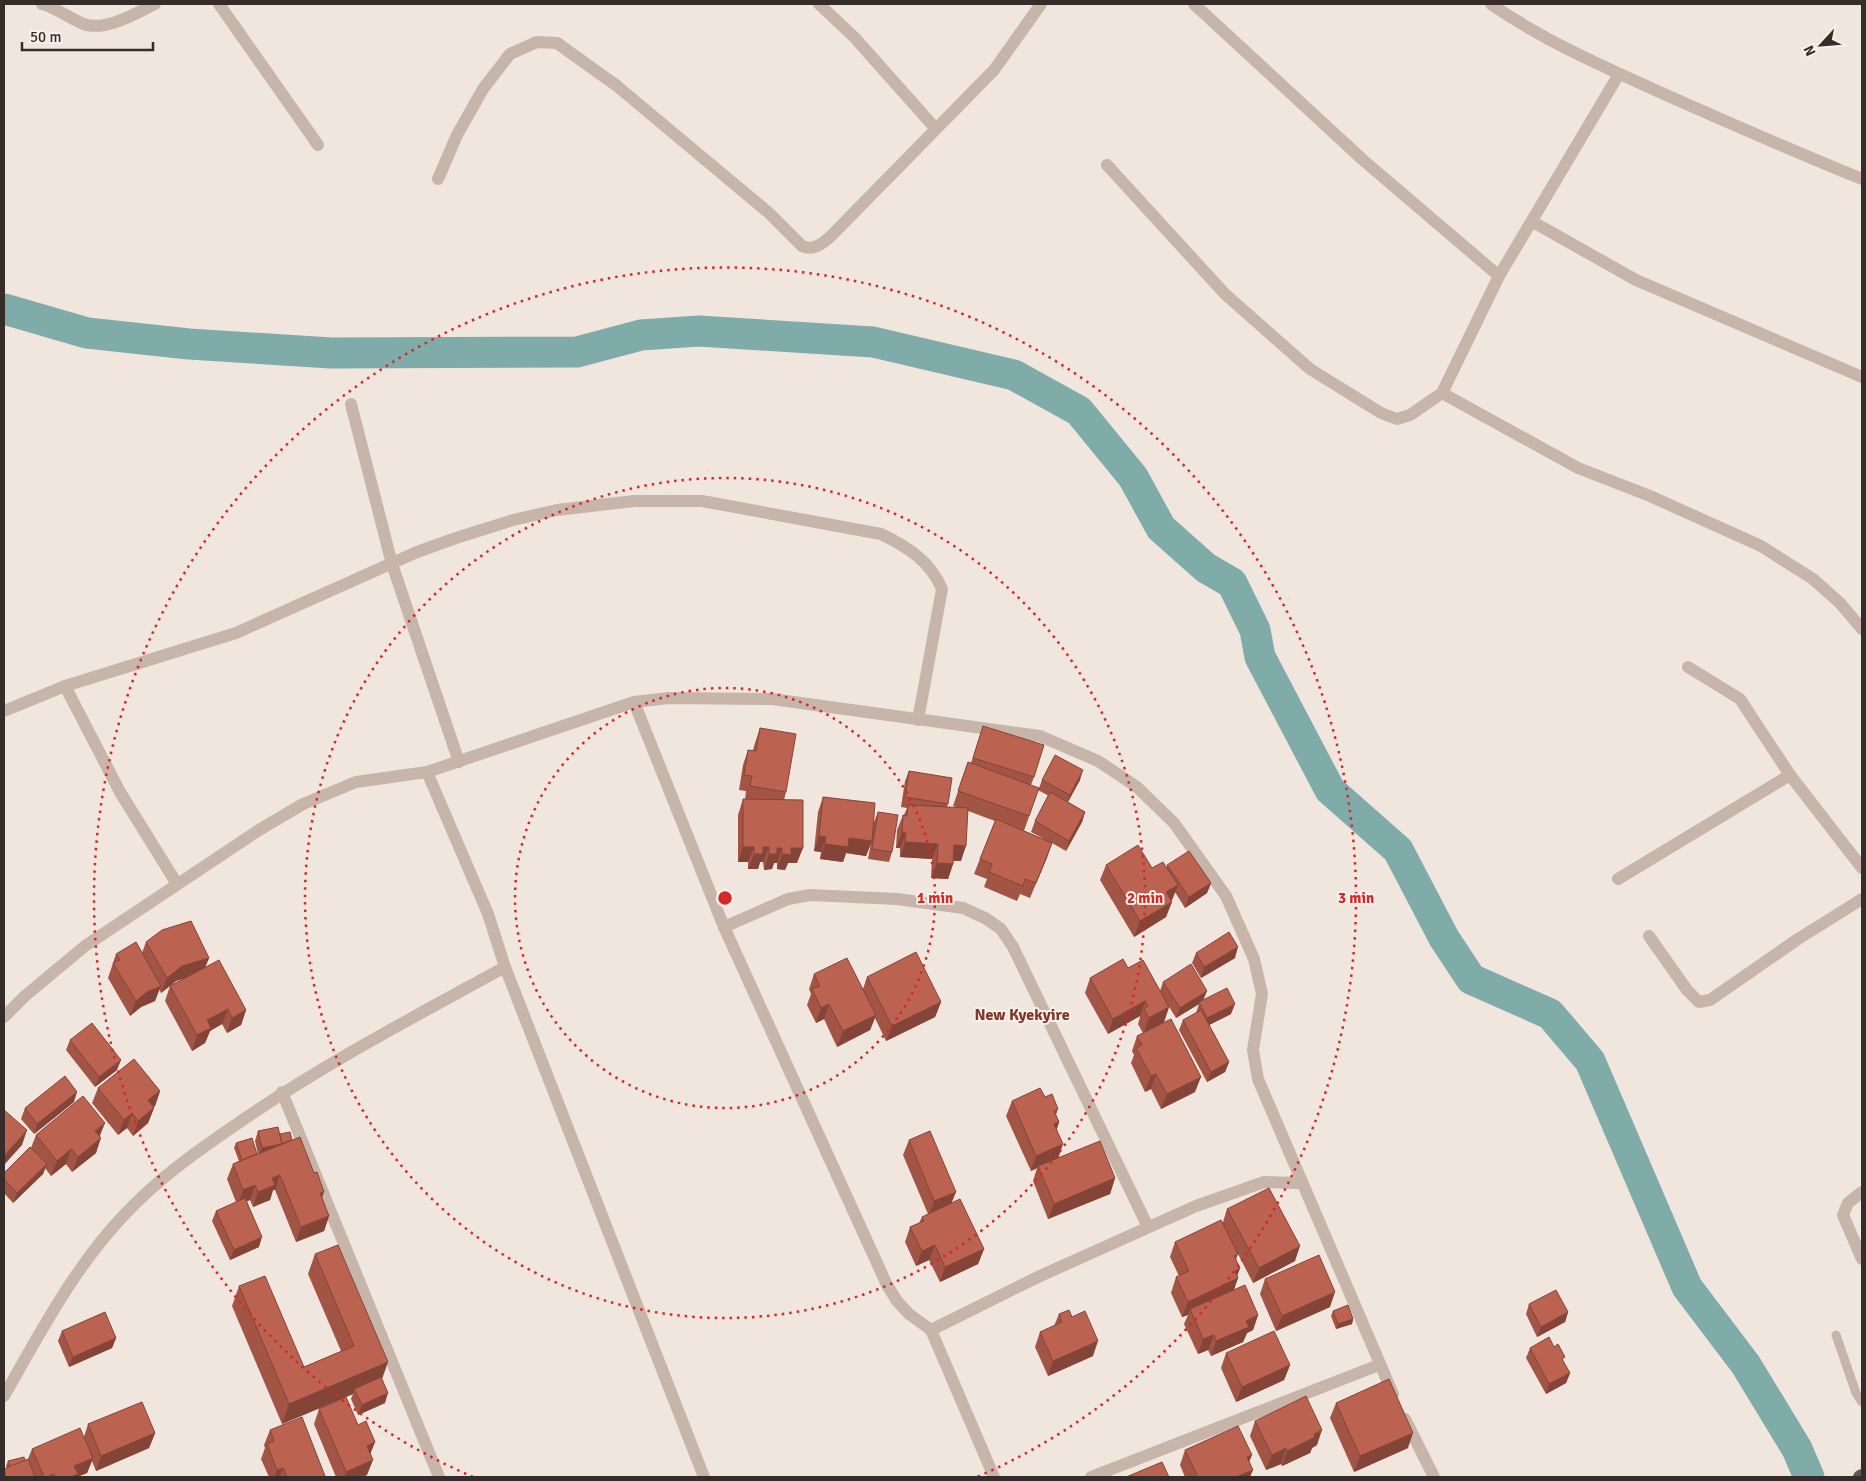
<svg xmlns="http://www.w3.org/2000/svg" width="1866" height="1481" font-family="Signika,sans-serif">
  <rect width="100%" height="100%" fill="#f0e6de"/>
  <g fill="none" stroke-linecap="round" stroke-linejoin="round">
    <path stroke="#7faba9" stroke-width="31" d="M4 309 87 333 189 344 331 353 577 352 641 335 699 331 873 342 1014 375 1079 411 1133 477 1161 528 1206 568 1232 583 1255 630 1260 657 1330 790 1398 850 1444 938 1471 979 1550 1014 1590 1061 1687 1287 1746 1365 1797 1449 1809 1477"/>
    <path stroke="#c7b5aa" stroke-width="9" d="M1836 1335 1856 1393 1862 1402"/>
    <g stroke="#c7b5aa" stroke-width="12">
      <path d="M42 4C56 8 68 17 81 23 103 33 135 14 155 4"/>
      <path d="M219 4 318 145"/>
      <path d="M819 4 855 38 935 128"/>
      <path d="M1194 4 1363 160 1499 276"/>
      <path d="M1491 4C1547 43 1611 70 1673 98 1736 126 1798 153 1862 179"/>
      <path d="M1107 165 1225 294 1310 369 1381 413 1397 419 1410 415 1442 393 1499 276 1619 74"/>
      <path d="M438 179 457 135 483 89 510 54 537 42 557 43 617 86 769 213 802 246C813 251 822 244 830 237L994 70 1041 4"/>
      <path d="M1533 222 1636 280 1862 377"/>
      <path d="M1442 393 1578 468 1650 496 1761 546 1813 579 1840 603 1862 629"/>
      <path d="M351 404 392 564 459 762"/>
      <path d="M1688 667 1740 699 1790 775 1862 868"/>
      <path d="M65 686 120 792 177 884"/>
      <path d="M634 702 724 927 887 1285 897 1301 909 1314 931 1330 994 1477"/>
      <path d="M4 711 65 686 236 633 417 552 456 538 513 520 557 510 634 501H702L881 534C908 547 930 561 942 589L918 720"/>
      <path d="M427 772 634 702 669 698 772 699 1040 736 1098 761 1137 787 1174 823 1226 896 1254 959 1262 994 1253 1050 1258 1079 1393 1394"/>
      <path d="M1618 879 1790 775"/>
      <path d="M724 927 788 899 810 895 897 899 963 908 985 918 1001 929 1013 947 1148 1227"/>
      <path d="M1649 936 1687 990 1699 1002 1710 1000 1798 939 1862 899"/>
      <path d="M4 1017 25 996 85 946 259 830 303 804 356 782 427 772 488 914 505 967 704 1477"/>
      <path d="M282 1092 439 1477"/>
      <path d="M1862 1192 1848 1203 1843 1215 1862 1259"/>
      <path d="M931 1330 1040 1276 1196 1206 1264 1182 1301 1183"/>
      <path d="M4 1396C40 1333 75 1266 125 1214 157 1180 193 1154 231 1128 318 1067 412 1018 505 967"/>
      <path d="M1405 1419 1434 1477"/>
      <path d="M1091 1477 1379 1365"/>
    </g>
    <path stroke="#66544e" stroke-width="14" d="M1860 1477 1862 1476"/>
  </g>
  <g fill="#a25445" fill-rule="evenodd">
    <path d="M983 726 1034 777 1031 785 1039 788 1042 780H1080L1068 802 1085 812 1082 822 1066 851 1052 843 1030 898 1020 894 1017 901 984 887 987 879 974 874 995 821 968 811 961 861H953V864L948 879 931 878 932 859 900 857V848H896L897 830 903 815H904L907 808 901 807 905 781 909 771 948 804 947 807 958 808 953 806 968 762 971 763ZM1038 790 1049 796 1035 821 1031 832 1046 840 1024 831Z"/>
    <path d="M760 728 786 792 784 800 797 863H788L785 870 777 869V863H774L772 869 764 870 763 862H760L758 869H748V862H738V815L743 799 745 800 746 791 739 790 743 765 748 750H753L755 743Z"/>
    <path d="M823 797 874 822 878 812 892 852 889 862 868 859 871 843 866 856 846 853 843 862 820 859 821 852 814 851 818 812Z"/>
    <path d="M1106 865 1152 868 1167 867V865L1211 883 1207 893 1185 908 1175 892 1172 900 1171 901 1166 917 1134 937 1100 880Z"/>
    <path d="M146 942 209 958 205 967 246 1010 241 1025 227 1033 222 1024 210 1031 205 1043 192 1051 165 1001 170 986 185 978 176 981 161 993 159 989 155 1001 141 1007 130 1016 108 978 116 954 142 953Z"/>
    <path d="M1196 953 1235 958 1201 978 1192 963Z"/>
    <path d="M1128 968 1160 991 1163 982 1231 1014 1209 1025 1229 1062 1225 1072 1207 1082 1179 1030 1183 1020 1196 1013 1199 1004 1176 1018 1168 1005 1169 1007 1164 1022 1195 1092 1161 1109 1151 1089 1145 1092 1131 1063 1134 1055 1132 1051 1137 1036 1143 1033 1138 1024 1140 1017V1016L1108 1034 1085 993 1090 978Z"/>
    <path d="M814 974 863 989 867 977 941 1002 935 1017 886 1041 875 1018 870 1030 837 1047 824 1019 816 1023 807 1005 811 994 809 989Z"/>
    <path d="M70 1040 117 1070 95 1087 66 1050Z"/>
    <path d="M98 1088 160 1091 155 1106 153 1107 154 1108 148 1123 133 1136 127 1128 118 1135 92 1103Z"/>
    <path d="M1045 1097 1058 1109 1056 1115 1059 1122 1057 1129 1059 1158 1115 1178 1110 1194 1048 1219 1033 1181 1037 1168 1031 1171 1006 1116 1012 1101Z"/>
    <path d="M74 1102 34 1134 21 1119 25 1108Z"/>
    <path d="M258 1131 280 1134 292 1140 322 1198 329 1216 324 1231 296 1242 275 1190H273L270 1200 253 1207 250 1200 247 1201 259 1247 230 1260 212 1221 216 1211 236 1202 227 1179 233 1164 239 1161 234 1148 236 1143 258 1154 255 1141Z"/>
    <path d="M36 1135 100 1136 96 1153 72 1172 66 1164 51 1176 45 1168 43 1174 13 1203 4 1193V1173L31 1148Z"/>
    <path d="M909 1140 984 1249 978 1264 940 1282 929 1260 916 1266 905 1242 910 1227 919 1223 922 1217 928 1214 903 1155Z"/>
    <path d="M1227 1209 1295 1261 1253 1283 1238 1254 1236 1260 1240 1268 1237 1276 1238 1278 1233 1290 1258 1315 1253 1330 1247 1333 1243 1342 1211 1356 1208 1350 1198 1354 1184 1324 1188 1315 1182 1317 1171 1293 1176 1277 1179 1276 1170 1257 1175 1242 1223 1222Z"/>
    <path d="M315 1254 382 1379 385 1403 358 1415 351 1399 353 1394 282 1424 232 1306 239 1286 304 1367 341 1351 308 1274Z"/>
    <path d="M1265 1279 1330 1307 1276 1331 1260 1294Z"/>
    <path d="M1529 1304 1568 1312 1565 1322 1537 1337 1526 1314Z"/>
    <path d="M1333 1311 1353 1319 1352 1324 1336 1329 1331 1316Z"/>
    <path d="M1059 1314 1093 1356 1048 1376 1035 1347 1040 1332 1054 1326Z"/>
    <path d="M62 1331 116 1338 112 1348 69 1367 58 1341Z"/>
    <path d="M1554 1347 1563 1361 1570 1373 1566 1383 1546 1394 1526 1358 1530 1348Z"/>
    <path d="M1226 1353 1290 1365 1284 1380 1236 1402 1221 1368Z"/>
    <path d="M1336 1403 1408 1448 1354 1472 1330 1418Z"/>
    <path d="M319 1409 358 1425 375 1442 370 1454 367 1475 362 1477H336L314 1424Z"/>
    <path d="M1255 1421 1317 1445 1312 1448 1310 1453 1282 1466 1281 1464 1266 1470 1250 1436Z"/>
    <path d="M88 1424 155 1433 149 1448 96 1471 92 1461 87 1473 77 1477H4V1469L7 1468 6 1466 8 1461H25L28 1459 32 1449 84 1437Z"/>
    <path d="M270 1430 325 1477H269L261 1459 265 1448 264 1445Z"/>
    <path d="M1185 1450 1249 1462 1250 1477H1185L1180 1465Z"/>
  </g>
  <g fill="#844538">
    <path d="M1083 770 1080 780 1066 805 1070 795Z"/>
    <path d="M1085 812 1082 822 1066 851 1069 841Z"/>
    <path d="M902 833H906L900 848H896Z"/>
    <path d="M819 836 826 837 821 852 814 851Z"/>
    <path d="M849 838 872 841 866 856 846 853 843 862 820 859 825 844Z"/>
    <path d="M905 842 938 844 932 859 900 857Z"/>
    <path d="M1052 843 1047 858 1030 898Z"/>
    <path d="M954 845 966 846 961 861 949 860Z"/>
    <path d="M743 847H754L748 862H738Z"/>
    <path d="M763 847H769L763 862H760L758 869H748L754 854Z"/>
    <path d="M777 848H782L777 863H774L772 869 764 870 769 854Z"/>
    <path d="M791 848H803L797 863H788L785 870 777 869 782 854Z"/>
    <path d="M937 863 953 864 948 879 931 878Z"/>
    <path d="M1211 883 1207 893 1185 908 1189 897Z"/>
    <path d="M1178 885 1172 900 1160 907 1166 892Z"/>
    <path d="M1172 902 1166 917 1134 937 1140 921Z"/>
    <path d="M1238 947 1235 958 1201 978 1204 967Z"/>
    <path d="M209 958 203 973 176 981 161 993 167 978 182 966Z"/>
    <path d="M161 986 155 1001 141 1007 130 1016 136 1001 147 992Z"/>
    <path d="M1207 991 1203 1001 1199 1002V1004L1176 1018 1180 1008Z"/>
    <path d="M1145 1001 1140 1016 1108 1034 1113 1019Z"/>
    <path d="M941 1002 935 1017 886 1041 892 1026Z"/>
    <path d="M829 1004 824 1019 816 1023 821 1008Z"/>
    <path d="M1235 1004 1231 1014 1203 1028 1207 1018Z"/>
    <path d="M1169 1007 1164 1022 1144 1033 1149 1018Z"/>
    <path d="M228 1009 222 1024 210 1031 205 1043 192 1051 197 1035 207 1020Z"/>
    <path d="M246 1010 241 1025 227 1033 232 1018Z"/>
    <path d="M876 1015 870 1030 837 1047 843 1031Z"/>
    <path d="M121 1060 117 1070 95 1087 99 1077Z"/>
    <path d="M1229 1062 1225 1072 1207 1082 1211 1072Z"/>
    <path d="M1156 1074 1151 1089 1145 1092 1151 1076Z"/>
    <path d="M1201 1077 1195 1092 1161 1109 1167 1094Z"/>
    <path d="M160 1091 155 1106 142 1116 148 1100Z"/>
    <path d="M77 1092 74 1102 34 1134 37 1124Z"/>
    <path d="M154 1108 148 1123 133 1136 138 1121Z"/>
    <path d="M132 1113 127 1128 118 1135 124 1120Z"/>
    <path d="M1059 1122 1054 1137V1124Z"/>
    <path d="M105 1123 99 1138 95 1131Z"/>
    <path d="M27 1130 22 1145 4 1165V1156Z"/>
    <path d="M101 1138 96 1153 72 1172 78 1157Z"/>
    <path d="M282 1144 258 1158 262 1148Z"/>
    <path d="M1063 1144 1058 1159 1038 1166 1037 1168 1031 1171 1036 1156Z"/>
    <path d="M71 1149 66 1164 51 1176 57 1161Z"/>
    <path d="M47 1164 43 1174 13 1203 17 1193Z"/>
    <path d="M280 1175 275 1190H273L270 1200 253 1207 258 1192 272 1178Z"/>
    <path d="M1115 1178 1110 1194 1048 1219 1054 1204Z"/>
    <path d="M255 1185 250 1200 238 1205 243 1190Z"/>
    <path d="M324 1192 319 1207 320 1193Z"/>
    <path d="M956 1192 950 1207 929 1216 934 1201Z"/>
    <path d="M329 1216 324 1231 296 1242 301 1227Z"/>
    <path d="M262 1237 259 1247 230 1260 234 1250Z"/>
    <path d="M935 1245 929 1260 916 1266 922 1251Z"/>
    <path d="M1300 1246 1295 1261 1253 1283 1259 1268Z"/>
    <path d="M984 1249 978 1264 940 1282 945 1267Z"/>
    <path d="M1240 1268 1236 1279 1238 1278 1233 1293 1190 1309 1188 1315 1182 1317 1188 1302 1235 1271Z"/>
    <path d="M1335 1292 1330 1307 1276 1331 1282 1316Z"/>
    <path d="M1568 1312 1565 1322 1537 1337 1541 1327Z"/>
    <path d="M1258 1315 1253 1330 1247 1333 1243 1342 1211 1356 1216 1341 1246 1321Z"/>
    <path d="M1353 1319 1352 1324 1336 1329 1338 1324Z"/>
    <path d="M1214 1335 1208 1350 1198 1354 1203 1339Z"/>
    <path d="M116 1338 112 1348 69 1367 73 1357Z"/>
    <path d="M1098 1341 1093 1356 1048 1376 1053 1361Z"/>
    <path d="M388 1362 381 1382 354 1389 353 1394 282 1424 289 1404Z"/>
    <path d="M1290 1365 1284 1380 1236 1402 1242 1387Z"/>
    <path d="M1570 1373 1566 1383 1546 1394 1549 1384Z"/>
    <path d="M388 1393 385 1403 358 1415 362 1405Z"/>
    <path d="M1322 1430 1317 1445 1312 1448 1310 1453 1282 1466 1287 1451 1314 1434Z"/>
    <path d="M155 1433 149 1448 96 1471 101 1456Z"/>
    <path d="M1413 1433 1408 1448 1354 1472 1360 1456Z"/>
    <path d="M375 1442 369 1457 367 1446Z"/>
    <path d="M1286 1448 1281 1464 1266 1470 1272 1455Z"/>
    <path d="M1252 1455 1246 1470 1247 1457Z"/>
    <path d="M93 1458 87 1473 77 1477H70L74 1466Z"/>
    <path d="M373 1460 367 1475 362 1477H344L346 1472Z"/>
    <path d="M283 1468 279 1477H275L277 1470Z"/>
    <path d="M1253 1470 1250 1477H1236Z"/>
  </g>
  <g fill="#bc6250" stroke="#844538">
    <path d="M983 726 1044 745 1034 777 973 758Z"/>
    <path d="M760 728 796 734 786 792 750 786 752 776 744 775 748 750 756 751Z"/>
    <path d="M1055 755 1083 770 1070 795 1042 780Z"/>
    <path d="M968 762 1039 788 1029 816 958 791Z"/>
    <path d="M909 771 952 778 948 804 905 797Z"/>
    <path d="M1050 792 1085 812 1069 841 1035 821Z"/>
    <path d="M823 797 875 803 872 841 849 838 848 847 825 844 826 837 819 836Z"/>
    <path d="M743 799 803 800V848H791V855L782 854V848H777V854H769V847H763V854H754V847H743Z"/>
    <path d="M908 805 968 808 966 846 954 845 953 864 937 863 938 844 905 842 906 833H902L903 815 907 816Z"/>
    <path d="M878 812 898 815 892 852 872 849Z"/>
    <path d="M996 819 1052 843 1036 883 1025 879 1023 886 989 872 992 864 980 859Z"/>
    <path d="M1138 845 1152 868 1163 862 1178 885 1166 892 1172 902 1140 921 1106 865Z"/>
    <path d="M1189 851 1211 883 1189 897 1167 865Z"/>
    <path d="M191 921 209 958 182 966 167 978 146 942 162 930Z"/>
    <path d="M1229 932 1238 947 1204 967 1196 953Z"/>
    <path d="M136 942 161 986 147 992 136 1001 113 963 120 960 116 954Z"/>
    <path d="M916 952 941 1002 892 1026 867 977Z"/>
    <path d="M847 958 876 1015 843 1031 829 1004 821 1008 812 989 820 986 814 974Z"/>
    <path d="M1123 959 1128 968 1143 960 1169 1007 1149 1018 1144 1009 1148 1006 1145 1001 1113 1019 1090 978Z"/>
    <path d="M219 960 246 1010 232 1018 228 1009 207 1020 211 1028 197 1035 170 986Z"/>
    <path d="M1191 964 1207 991 1180 1008 1163 982Z"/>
    <path d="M1227 988 1235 1004 1207 1018 1199 1002Z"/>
    <path d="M1201 1010 1229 1062 1211 1072 1183 1020Z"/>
    <path d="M1171 1019 1201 1077 1167 1094 1156 1074 1151 1076 1136 1048 1142 1045 1137 1036Z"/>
    <path d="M92 1023 121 1060 99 1077 70 1040Z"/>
    <path d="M134 1059 160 1091 148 1100 154 1108 138 1121 132 1113 124 1120 98 1088Z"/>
    <path d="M65 1076 77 1092 37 1124 25 1108Z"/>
    <path d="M1040 1088 1045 1097 1052 1094 1058 1109 1054 1111 1059 1122 1054 1124 1063 1144 1036 1156 1012 1101Z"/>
    <path d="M83 1096 105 1123 95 1131 101 1138 78 1157 71 1149 57 1161 36 1135Z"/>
    <path d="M4 1110 27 1130 4 1156Z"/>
    <path d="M278 1127 282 1144 262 1148 258 1131Z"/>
    <path d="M930 1131 956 1192 934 1201 909 1140Z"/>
    <path d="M290 1132 292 1140 281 1144H282L280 1134Z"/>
    <path d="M300 1137 314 1173 317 1172 324 1192 320 1193 329 1216 301 1227 280 1175 272 1178 275 1185 258 1192 255 1185 243 1190 233 1164Z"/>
    <path d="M252 1138 257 1154 242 1160 236 1143Z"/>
    <path d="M1100 1141 1115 1178 1054 1204 1038 1166Z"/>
    <path d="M30 1147 47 1164 17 1193 4 1179V1173Z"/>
    <path d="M1269 1188 1300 1246 1259 1268 1227 1209Z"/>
    <path d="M245 1198 262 1237 234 1250 216 1211Z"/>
    <path d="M960 1199 984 1249 945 1267 935 1245 922 1251 910 1227 924 1221 922 1217Z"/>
    <path d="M1221 1220 1238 1254 1234 1256 1240 1268 1235 1271 1238 1278 1188 1302 1176 1277 1189 1271 1175 1242Z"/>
    <path d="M338 1245 388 1362 289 1404 239 1286 265 1276 304 1367 354 1346 315 1254Z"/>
    <path d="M1319 1255 1335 1292 1282 1316 1265 1279Z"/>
    <path d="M1245 1285 1258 1315 1246 1321 1249 1327 1216 1341 1214 1335 1203 1339 1190 1309Z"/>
    <path d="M1556 1290 1568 1312 1541 1327 1529 1304Z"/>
    <path d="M1348 1305 1353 1319 1338 1324 1333 1311Z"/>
    <path d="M1069 1310 1072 1317 1085 1311 1098 1341 1053 1361 1040 1332 1062 1322 1059 1314Z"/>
    <path d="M105 1312 116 1338 73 1357 62 1331Z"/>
    <path d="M1274 1331 1290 1365 1242 1387 1226 1353Z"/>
    <path d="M1549 1337 1554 1347 1558 1344 1565 1357 1562 1359 1570 1373 1549 1384 1530 1348Z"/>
    <path d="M381 1377 388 1393 362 1405 354 1389Z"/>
    <path d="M1389 1379 1413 1433 1360 1456 1336 1403Z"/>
    <path d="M1306 1396 1322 1430 1314 1434 1315 1437 1287 1451 1286 1448 1272 1455 1255 1421Z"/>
    <path d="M346 1397 358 1425 366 1421 375 1442 367 1446 373 1460 346 1472 319 1409Z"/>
    <path d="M142 1402 155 1433 101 1456 88 1424Z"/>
    <path d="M302 1417 325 1476 323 1477H287L283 1468 277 1470 267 1444 274 1441 270 1430Z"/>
    <path d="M1238 1426 1252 1455 1247 1457 1253 1470 1236 1477H1198L1185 1450Z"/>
    <path d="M80 1428 93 1458 74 1466 78 1474 71 1477H55L54 1474 47 1477H44L32 1449Z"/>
    <path d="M24 1457 25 1461 10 1467 8 1461Z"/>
    <path d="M28 1459 35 1477H6L4 1472V1469Z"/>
    <path d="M1162 1462 1169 1477H1126Z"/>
  </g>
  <g fill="none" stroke="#d62828" stroke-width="2.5" stroke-dasharray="2.5 5">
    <circle cx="725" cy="898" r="210"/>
    <circle cx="725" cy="898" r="420"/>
    <path d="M473 1477A631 631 0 1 1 977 1477"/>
  </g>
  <g text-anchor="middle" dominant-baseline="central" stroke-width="4" stroke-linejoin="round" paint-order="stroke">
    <g font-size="16" font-weight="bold" fill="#7e3729" stroke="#f8f0ea">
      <text x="1022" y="1015">New Kyekyire</text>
    </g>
  </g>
  <circle cx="725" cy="898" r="8" fill="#d62828" stroke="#f8f0ea" stroke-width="2.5"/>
  <g font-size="15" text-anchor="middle" font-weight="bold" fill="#d62828" stroke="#f8f0ea" stroke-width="4" stroke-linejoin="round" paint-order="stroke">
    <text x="935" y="903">1 min</text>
    <text x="1145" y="903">2 min</text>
    <text x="1356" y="903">3 min</text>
  </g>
  <rect width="1866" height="1481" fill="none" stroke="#362c29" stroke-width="10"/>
  <g transform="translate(1821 45) rotate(244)" stroke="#f8f0ea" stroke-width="4" paint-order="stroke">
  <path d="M0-4L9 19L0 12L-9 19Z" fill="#362c29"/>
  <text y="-8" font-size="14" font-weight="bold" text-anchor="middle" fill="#362c29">N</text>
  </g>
  <path d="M22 42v8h131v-8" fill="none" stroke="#362c29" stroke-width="2.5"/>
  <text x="30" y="42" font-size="15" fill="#362c29" stroke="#f8f0ea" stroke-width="4" paint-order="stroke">50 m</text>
</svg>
